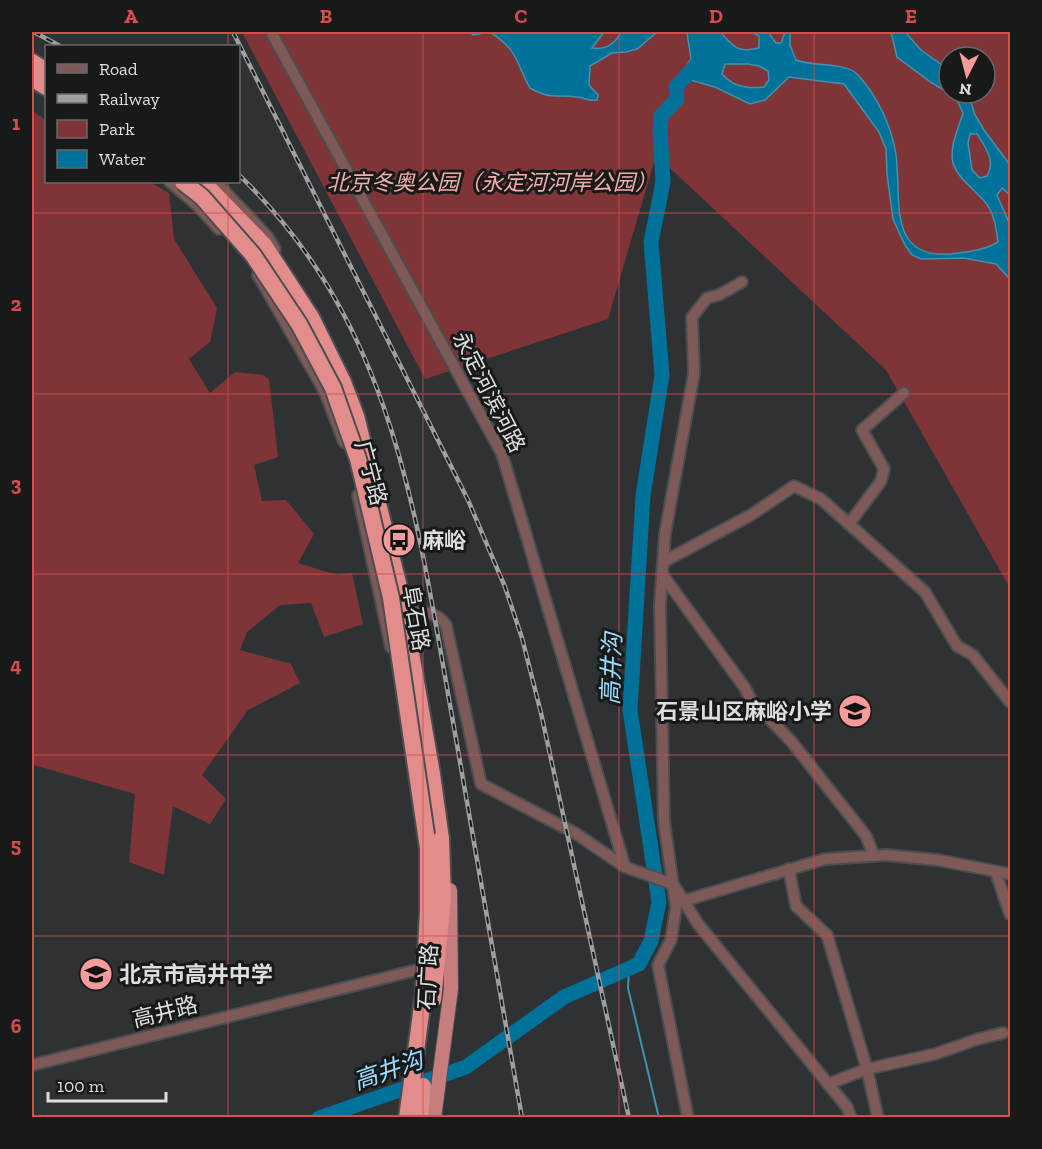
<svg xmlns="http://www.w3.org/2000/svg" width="1042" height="1149" font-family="'Zilla Slab','Noto Sans SC',serif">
  <rect width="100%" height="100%" fill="#2f3234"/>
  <g fill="#7f3538" fill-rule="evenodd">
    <path d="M242 32H1010V588L886 370 656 155 608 319 425 379ZM949 57H985V93H949Z"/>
    <path d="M32 111 46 120V182H150L169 193 174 239 217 308 210 342 189 359 210 393 235 372 263 375 269 379 278 457 254 465 262 501 286 500 314 534 298 563 337 575 352 573 363 624 324 637 311 603 280 605 247 632 240 650 291 664 300 683 248 710 202 775 226 799 210 824 173 806 164 875 129 862 135 794 34 765 32 779Z"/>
  </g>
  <g fill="#007198" stroke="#4292ad" stroke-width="1.5" fill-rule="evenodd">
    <path d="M470 32H604L592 48C605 50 615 44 621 32H657L637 49 626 52 612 53 590 66 589 85 598 95 597 100C589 101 585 98 577 97 556 94 551 100 530 88 515 61 519 51 490 32L473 35Z"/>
    <path d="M685 32H720C735 47 736 53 759 48V36L751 32H768L776 43H781L785 32H790V45L796 60C813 67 845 62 857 74 877 95 892 127 896 155 902 197 886 259 950 254 966 252 983 251 998 242 996 229 995 217 988 206 978 191 958 180 953 163 949 147 959 127 963 113L958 102 949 93H968L975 115 984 130 1010 165V195L1002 188 997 195 1010 225V279L996 264 964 258 921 259 912 255 905 245 893 219 887 174 886 149 879 132 844 84 789 77 765 100 750 104 715 87 687 79 682 73 691 59 687 33ZM725 64H748L759 66 768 71 769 80 764 87C748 89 733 87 722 74ZM970 134H977C986 148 996 161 987 176L980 178 972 170 968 143Z"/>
    <path d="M891 32H905L921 50 949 70V93L932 83 897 57Z"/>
  </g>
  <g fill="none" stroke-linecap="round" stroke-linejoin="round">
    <path stroke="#4292ad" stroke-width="2" d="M629 968 628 988 659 1118"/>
    <path stroke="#007198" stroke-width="15" d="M319 1118 466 1067 564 997 639 964 651 941 659 902 630 710 643 496 662 375 651 242 663 182 660 130 661 116 677 99 676 87 700 61 702 32"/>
    <g stroke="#4b4e4f" stroke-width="14">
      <g id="minor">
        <path d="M271 32 502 454 625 867"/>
        <path d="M170 182 197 205 219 229"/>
        <path d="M216 182 267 236 275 249"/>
        <path d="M258 275 325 392 344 442"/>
        <path d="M358 495 391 647"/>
        <path d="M849 524 881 481 884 469 862 430 904 393"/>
        <path d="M663 562 751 515 794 486 821 499 925 592 957 646 973 655 1010 702"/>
        <path d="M662 574 745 688 751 700 791 741 866 836 874 856"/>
        <path d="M406 613C422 611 436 611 446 625L481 784 575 833 625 867 673 884 698 924 847 1107 851 1118"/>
        <path d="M789 869 796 906 827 935 867 1069 878 1118"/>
        <path d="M996 873 1010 914"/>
        <path d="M683 901 825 859 886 855 938 860 1010 874"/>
        <path d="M32 1065 429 967"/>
        <path d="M828 1084 867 1069 935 1054 978 1039 1003 1033"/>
        <path d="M688 1118 658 965 671 940 676 907 664 821 660 605 665 534 694 373 692 317 707 298 719 295 742 282"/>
      </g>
    </g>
    <g stroke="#4b4e4f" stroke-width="20">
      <g id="highway">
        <path d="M32 62 46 71"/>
        <path d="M32 78 46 87"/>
        <path d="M203 182 264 245 311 317 343 382 356 416 401 595 432 774 441 839"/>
      </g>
    </g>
    <use href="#minor" stroke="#7d5958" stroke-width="10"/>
    <use href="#highway" stroke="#e28c8c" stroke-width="16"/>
    <g stroke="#9e9fa1" stroke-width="4.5">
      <g id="rail">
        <path d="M34 32 60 46"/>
        <path d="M233 32 468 500 505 587 522 638 541 713 629 1118"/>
        <path d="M238 174C394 324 416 515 452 716 476 850 498 984 522 1118"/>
      </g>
    </g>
    <use href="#rail" stroke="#181a1a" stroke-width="2" stroke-dasharray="7" stroke-linecap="butt"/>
    <g stroke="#4b4e4f" stroke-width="16" stroke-linecap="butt">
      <path id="major-bridge" d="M434 1118 451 989 450 890"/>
    </g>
    <g stroke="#4b4e4f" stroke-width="20" stroke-linecap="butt">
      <g id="highway-bridge">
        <path d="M183 182 202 197 253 255 299 324 333 388 358 459 391 598 428 848V911L424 991 407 1118"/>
        <path d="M433 1000 443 900 441 839"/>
        <path d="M420 1118 423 1086"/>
      </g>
    </g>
    <use href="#major-bridge" stroke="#c57e7d" stroke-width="14"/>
    <use href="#highway-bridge" stroke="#e28c8c" stroke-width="16"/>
  </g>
  <path fill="none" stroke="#d74c4d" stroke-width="1.5" stroke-opacity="0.55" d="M228 32V46M423 32V1118M619 32V1118M814 32V1118M228 182V1118M32 213H1010M32 394H1010M32 574H1010M32 755H1010M32 936H1010"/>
  <defs>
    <g id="bus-disc" transform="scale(1.725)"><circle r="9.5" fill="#f59b9a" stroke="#181a1a"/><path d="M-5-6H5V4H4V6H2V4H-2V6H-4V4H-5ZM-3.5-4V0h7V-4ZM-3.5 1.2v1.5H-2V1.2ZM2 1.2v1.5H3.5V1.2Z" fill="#111"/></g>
    <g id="school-disc" transform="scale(1.725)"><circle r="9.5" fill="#f59b9a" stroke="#181a1a"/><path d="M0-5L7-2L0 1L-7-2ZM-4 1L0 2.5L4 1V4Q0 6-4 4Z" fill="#111"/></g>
  </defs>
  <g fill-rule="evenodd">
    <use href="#bus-disc" x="399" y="540"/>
    <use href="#school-disc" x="855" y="711"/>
    <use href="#school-disc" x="96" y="974"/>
  </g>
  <g text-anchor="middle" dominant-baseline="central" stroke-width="6" stroke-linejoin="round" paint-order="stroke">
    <g font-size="22" font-style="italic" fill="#f1adab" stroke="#181a1a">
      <text x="492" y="182">北京冬奥公园（永定河河岸公园）</text>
    </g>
    <g font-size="22" fill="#dddedf" stroke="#181a1a">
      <text transform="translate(489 392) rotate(63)">永定河滨河路</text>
      <text transform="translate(371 473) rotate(75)">广宁路</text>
      <text transform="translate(416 618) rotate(80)">阜石路</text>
      <text transform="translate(428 977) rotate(-87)">石广路</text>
      <text transform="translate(165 1012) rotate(-14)">高井路</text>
    </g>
    <g font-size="22" font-weight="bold" fill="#dddedf" stroke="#181a1a" text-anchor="start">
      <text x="422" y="540">麻峪</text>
      <text x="832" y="711" text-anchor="end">石景山区麻峪小学</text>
      <text x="119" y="974">北京市高井中学</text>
    </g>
    <g font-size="24" font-style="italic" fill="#9adbfd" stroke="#181a1a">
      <text transform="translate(611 669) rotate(-88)">高井沟</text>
      <text transform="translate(388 1070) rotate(-19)">高井沟</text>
    </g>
  </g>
  <rect width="1042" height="1149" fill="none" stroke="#181a1a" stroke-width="66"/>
  <rect x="45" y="45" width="195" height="138" fill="#181a1a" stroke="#676869" stroke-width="1.5"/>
  <rect x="57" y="64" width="30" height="9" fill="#7d5958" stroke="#676869" stroke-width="1.5"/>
  <text x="99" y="75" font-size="18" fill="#dddedf">Road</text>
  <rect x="57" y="94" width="30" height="9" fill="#9e9fa1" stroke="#676869" stroke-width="1.5"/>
  <text x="99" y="105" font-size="18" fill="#dddedf">Railway</text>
  <rect x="57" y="120" width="30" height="18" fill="#7f3538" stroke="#676869" stroke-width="1.5"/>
  <text x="99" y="135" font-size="18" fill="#dddedf">Park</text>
  <rect x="57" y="150" width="30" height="18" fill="#007198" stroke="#676869" stroke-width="1.5"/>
  <text x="99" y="165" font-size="18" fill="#dddedf">Water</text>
  <g transform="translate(967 75) rotate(186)"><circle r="28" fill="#181a1a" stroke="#676869" stroke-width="1.5"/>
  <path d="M0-4.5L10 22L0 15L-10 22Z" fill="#f59b9a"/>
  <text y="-9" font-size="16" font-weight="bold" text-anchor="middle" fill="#dddedf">N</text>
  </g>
  <path d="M48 1092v9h118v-9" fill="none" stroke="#dddedf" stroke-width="3"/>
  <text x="57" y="1092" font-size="18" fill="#dddedf" stroke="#181a1a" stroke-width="4.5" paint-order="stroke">100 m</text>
  <rect x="33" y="33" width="976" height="1083" fill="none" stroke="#d74c4d" stroke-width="2"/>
  <g font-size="20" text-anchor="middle" font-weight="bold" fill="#d74c4d">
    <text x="131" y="23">A</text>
    <text x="326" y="23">B</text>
    <text x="521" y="23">C</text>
    <text x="716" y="23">D</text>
    <text x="911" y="23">E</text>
    <text x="16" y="130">1</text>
    <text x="16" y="311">2</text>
    <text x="16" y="491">3</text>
    <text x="16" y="672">4</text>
    <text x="16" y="852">5</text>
    <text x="16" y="1033">6</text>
  </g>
</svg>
